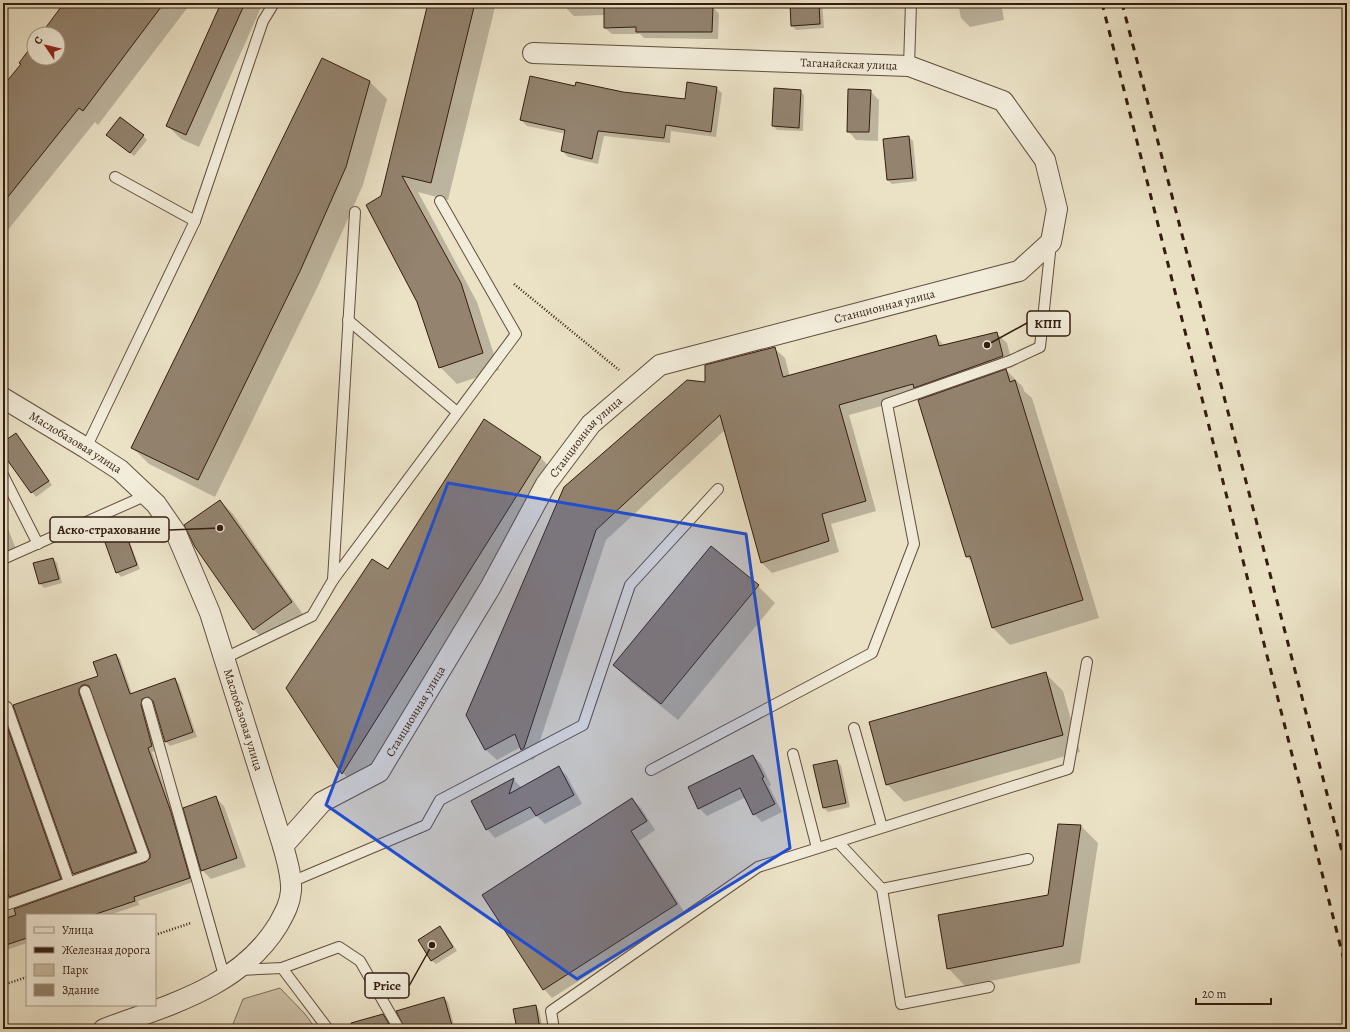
<svg xmlns="http://www.w3.org/2000/svg" width="1350" height="1032" font-family="Alegreya,serif">
  <rect width="100%" height="100%" fill="#ebe2c6"/>
  <filter id="stains"><feTurbulence type="fractalNoise" baseFrequency=".005" numOctaves="4"/><feColorMatrix values="0 0 0 0 .2 0 0 0 0 .09 0 0 0 0 .02 0 0 0 .5 -.17"/></filter>
  <radialGradient id="worn" r=".72"><stop offset=".6" stop-color="#630" stop-opacity="0"/><stop offset="1" stop-color="#630" stop-opacity=".3"/></radialGradient>
  <path fill="#ccc0a7" stroke="#806e5c" d="M280 988 305 1014 316 1029H231L243 999Z"/>
  <g fill="#0003">
    <path d="M65 3H191L98 125 95 122 3 236V87L22 64 34 45V58H58V34H42Z"/>
    <path d="M222 3H263L199 147 181 139 168 126Z"/>
    <path d="M429 3H496L448 200 418 192 477 302 499 370 457 384 440 367 382 197Z"/>
    <path d="M567 3H657L660 6 713 7 719 14 718 39 644 38 640 34H612L605 28V15L574 16 567 9Z"/>
    <path d="M791 3H822L824 28 796 30 792 26Z"/>
    <path d="M958 3H1001L1004 20 970 27 961 18Z"/>
    <path d="M322 60 370 82 387 99 363 185 318 286 215 497 149 464 132 447Z"/>
    <path d="M576 87 686 100 716 88 722 93 716 137 671 131 670 143 604 136 598 164 568 157 562 151 566 134 527 126 521 120Z"/>
    <path d="M800 91 804 95 803 131 777 130 773 126Z"/>
    <path d="M870 91 879 100 878 141 856 140 848 131Z"/>
    <path d="M143 136 147 140 134 156 112 139Z"/>
    <path d="M909 137 913 141 917 181 892 184 888 180Z"/>
    <path d="M996 333 1007 343 1013 367 1005 369 1023 387 1024 391 1032 398 1099 618 1010 645 993 628 973 563 966 556 926 398 922 395 849 415 876 511 831 524 839 552 772 573 762 563 725 430 606 540 534 759 532 760 521 747 497 760 486 750 467 714 565 488 706 383 774 348 785 358 790 377 935 336 945 346Z"/>
    <path d="M20 439 52 485 36 497 3 452V443Z"/>
    <path d="M540 457 557 475 360 790 343 773 287 688 388 571Z"/>
    <path d="M220 501 233 514 304 616 266 642 253 629Z"/>
    <path d="M3 516 16 549 3 555Z"/>
    <path d="M122 528 126 532 140 569 121 577 117 572Z"/>
    <path d="M53 559 57 563 62 583 44 588 40 584Z"/>
    <path d="M1347 581V604L1341 583Z"/>
    <path d="M758 586 775 603 678 720 631 682 614 665Z"/>
    <path d="M116 655 120 659 132 694 175 679 179 684 197 737 170 746 166 742 153 700 149 701 156 750 152 752 175 817 193 882 138 901 139 905 109 915H27V943L3 951V913L147 863 152 857 92 689H88L139 856 78 878 74 874 14 705 99 677Z"/>
    <path d="M1046 674 1063 691 1080 752 904 802 887 784Z"/>
    <path d="M3 713 5 714 64 883 3 905Z"/>
    <path d="M753 756 761 764 771 785 769 786 782 812 762 822 754 814 746 797 707 816 699 808Z"/>
    <path d="M836 761 841 766 850 807 828 812 824 808 815 766Z"/>
    <path d="M559 768 567 776 582 804 545 824 537 816 495 838 487 829 472 801 514 780 522 788Z"/>
    <path d="M216 798 224 806 246 867 211 879 202 870Z"/>
    <path d="M632 799 641 808 655 830 639 841 685 913 552 998 544 989Z"/>
    <path d="M1059 825 1081 826 1098 843 1080 963 965 986 948 968 1049 896Z"/>
    <path d="M440 927 444 931 457 951 436 964 431 960Z"/>
    <path d="M444 998 448 1002 455 1029H406Z"/>
    <path d="M535 1006 539 1010 543 1029H518Z"/>
  </g>
  <g fill="#93836f" stroke="#341c10">
    <path d="M64 3H164L83 111 79 108 3 203V86L21 64 19 63 34 43V58H58V34H41Z"/>
    <path d="M221 3H245L186 135 166 126Z"/>
    <path d="M428 3H475L431 183 402 176 461 283 483 353 439 368 417 302 366 205 381 196Z"/>
    <path d="M604 3H656V5L713 6 712 32H636V27L604 28Z"/>
    <path d="M790 3H819L820 24 791 26Z"/>
    <path d="M322 58 370 81 346 167 301 269 198 480 131 448Z"/>
    <path d="M530 76 575 86 576 82 623 92 685 99 687 82 717 87 711 132 666 125 664 138 598 131 592 159 561 151 565 130 520 120Z"/>
    <path d="M774 88 801 90 799 128 772 126Z"/>
    <path d="M848 89 871 90 869 132H847Z"/>
    <path d="M120 117 144 135 130 153 106 135Z"/>
    <path d="M909 136 913 178 887 180 883 139Z"/>
    <path d="M997 332 1003 356 914 388 913 384 839 405 866 501 822 514 829 541 761 563 720 415 596 530 524 748 521 750 515 734 485 750 466 715 564 487 687 380 705 382V365L775 347 783 377 936 335 939 346Z"/>
    <path d="M1006 369 1010 382 1015 380 1083 600 992 628 970 556 966 557 918 400Z"/>
    <path d="M484 419 541 457 342 774 286 688 372 559 388 569Z"/>
    <path d="M16 433 49 481 31 493 3 454V442Z"/>
    <path d="M220 500 292 602 253 630 195 547 184 525Z"/>
    <path d="M123 526 137 565 116 573 102 534Z"/>
    <path d="M711 546 759 585 661 704 613 665Z"/>
    <path d="M53 558 59 579 39 584 33 563Z"/>
    <path d="M116 654 130 694 175 678 193 732 165 742 153 701 148 697 142 699 141 705 152 746 148 748 171 812 190 878 134 897 135 901 93 915H27V938L3 946V919L16 915 14 909 146 862 150 858V854L89 686 86 685H82L79 689V693L136 852 73 874 13 705 98 676 93 662Z"/>
    <path d="M1046 672 1063 735 886 785 869 722Z"/>
    <path d="M3 715 61 879 9 897 3 879Z"/>
    <path d="M753 755 764 777 762 778 775 804 753 815 740 788 698 809 688 787Z"/>
    <path d="M837 760 846 803 823 808 813 765Z"/>
    <path d="M559 766 574 795 536 816 530 807 486 830 471 801 514 778 509 794Z"/>
    <path d="M216 796 237 858 201 871 183 808Z"/>
    <path d="M632 798 647 821 631 831 677 904 543 990 482 895Z"/>
    <path d="M1058 824 1081 825 1063 946 947 969 938 915 1048 895Z"/>
    <path d="M440 926 453 947 431 961 418 940Z"/>
    <path d="M444 997 453 1029H405L396 1011Z"/>
    <path d="M536 1005 540 1029H517L513 1009Z"/>
    <path d="M383 1014 392 1029H352L351 1023Z"/>
  </g>
  <g fill="none" stroke-linecap="round" stroke-linejoin="round">
    <g stroke="#624e3e" stroke-width="12">
      <g id="lane">
        <path d="M909 66 911 3"/>
        <path d="M115 177 195 221"/>
        <path d="M348 320 457 412"/>
        <path d="M86 448 195 221 263 21 274 3"/>
        <path d="M3 475 38 544"/>
        <path d="M3 559 147 495"/>
        <path d="M333 580 516 334 440 201"/>
        <path d="M225 658 312 616 333 580 355 212"/>
        <path d="M147 703 225 979"/>
        <path d="M7 707 69 882"/>
        <path d="M854 728 882 827"/>
        <path d="M793 754 817 848"/>
        <path d="M651 770 872 653 914 544 887 404 1010 361 1040 347 1051 243"/>
        <path d="M838 842 882 889 901 1004 989 987"/>
        <path d="M291 882 426 825 440 800 583 725 630 585 718 489"/>
        <path d="M882 889 1028 859"/>
        <path d="M3 906 144 856 85 691"/>
        <path d="M282 968 328 1029"/>
        <path d="M240 970 282 968 339 947 360 961 399 1029"/>
        <path d="M554 1029 551 1011 758 867 1068 769 1087 662"/>
      </g>
    </g>
    <g stroke="#624e3e" stroke-width="22">
      <g id="street">
        <path id="s1" d="M3 398 86 448 120 470 156 504 176 533 210 613 283 846C287 861 292 876 291 891 290 904 284 914 278 925 240 987 168 1005 104 1029"/>
        <path id="s2" d="M283 846 322 802 379 772 490 588 546 484 591 424 660 365 1019 271 1051 242 1057 209 1045 160 1003 101 909 66 533 53"/>
      </g>
    </g>
    <g stroke="#341c10" stroke-width="2.5" stroke-dasharray="1 2" stroke-linecap="butt">
      <path d="M514 284 619 370"/>
      <path d="M155 935 191 923"/>
      <path d="M3 985 27 977"/>
    </g>
    <use href="#lane" stroke="#f2ecda" stroke-width="10"/>
    <use href="#street" stroke="#f2ecda" stroke-width="20"/>
    <g stroke="#341c10" stroke-width="3" stroke-dasharray="7 7" stroke-linecap="butt">
      <path d="M1102 3 1347 972"/>
      <path d="M1122 3 1347 871"/>
    </g>
  </g>
  <path fill="#1d4ed8" fill-opacity="0.2" stroke="#1d4ed8" stroke-width="3" stroke-linejoin="round" d="M448 483 746 534 790 848 577 979 326 805Z"/>
  <g text-anchor="middle" dominant-baseline="central" stroke-width="4" stroke-linejoin="round" paint-order="stroke">
    <g font-size="12" fill="#341c10" stroke="#f2ecda">
      <text transform="translate(849 64) rotate(2)">Таганайская улица</text>
      <text stroke="none"><textPath href="#s2" startOffset="854">Станционная улица</textPath></text>
      <text stroke="none"><textPath href="#s2" startOffset="518">Станционная улица</textPath></text>
      <text stroke="none"><textPath href="#s1" startOffset="85">Маслобазовая улица</textPath></text>
      <text stroke="none"><textPath href="#s2" startOffset="194">Станционная улица</textPath></text>
      <text stroke="none"><textPath href="#s1" startOffset="421">Маслобазовая улица</textPath></text>
    </g>
  </g>
  <path fill="none" stroke="#341c10" stroke-width="1.5" d="M987 345L1027 323M220 528L169 530M432 945L409 986"/>
  <g fill="#341c10" stroke="#f2ecda" stroke-width="1.5">
    <circle cx="987" cy="345" r="4"/>
    <circle cx="220" cy="528" r="4"/>
    <circle cx="432" cy="945" r="4"/>
  </g>
  <g fill="#f2ecda" stroke="#341c10" stroke-width="1.5">
    <rect x="1027" y="311" width="43" height="25" rx="4"/>
    <rect x="50" y="517" width="119" height="25" rx="4"/>
    <rect x="365" y="973" width="44" height="25" rx="4"/>
  </g>
  <g font-size="13" text-anchor="middle" font-weight="bold" fill="#341c10">
    <text x="1048" y="328">КПП</text>
    <text x="109" y="534">Аско-страхование</text>
    <text x="387" y="990">Price</text>
  </g>
  <rect width="1350" height="1032" fill="none" stroke="#ebe2c6" stroke-width="16"/>
  <rect x="4" y="4" width="1342" height="1024" fill="none" stroke="#341c10" stroke-width="2"/>
  <rect x="8" y="8" width="1334" height="1016" fill="none" stroke="#341c10"/>
  <rect x="26" y="914" width="130" height="92" fill="#f2ecda" stroke="#a69989"/>
  <rect x="34" y="927" width="20" height="6" fill="#f2ecda" stroke="#a69989"/>
  <text x="62" y="934" font-size="12" fill="#341c10">Улица</text>
  <rect x="34" y="947" width="20" height="6" fill="#341c10" stroke="#a69989"/>
  <text x="62" y="954" font-size="12" fill="#341c10">Железная дорога</text>
  <rect x="34" y="964" width="20" height="12" fill="#ccc0a7" stroke="#a69989"/>
  <text x="62" y="974" font-size="12" fill="#341c10">Парк</text>
  <rect x="34" y="984" width="20" height="12" fill="#93836f" stroke="#a69989"/>
  <text x="62" y="994" font-size="12" fill="#341c10">Здание</text>
  <g transform="translate(46 46) rotate(305)"><circle r="19" fill="#f2ecda" stroke="#a69989"/>
  <path d="M0-3L7 15L0 10L-7 15Z" fill="#8f2418"/>
  <text y="-6" font-size="11" font-weight="bold" text-anchor="middle" fill="#341c10">С</text>
  </g>
  <path d="M1196 998v6h75v-6" fill="none" stroke="#341c10" stroke-width="2"/>
  <text x="1202" y="998" font-size="12" fill="#341c10" stroke="#f2ecda" stroke-width="3" paint-order="stroke">20 m</text>
  <rect width="100%" height="100%" filter="url(#stains)"/>
  <rect width="100%" height="100%" fill="url(#worn)"/>
</svg>
